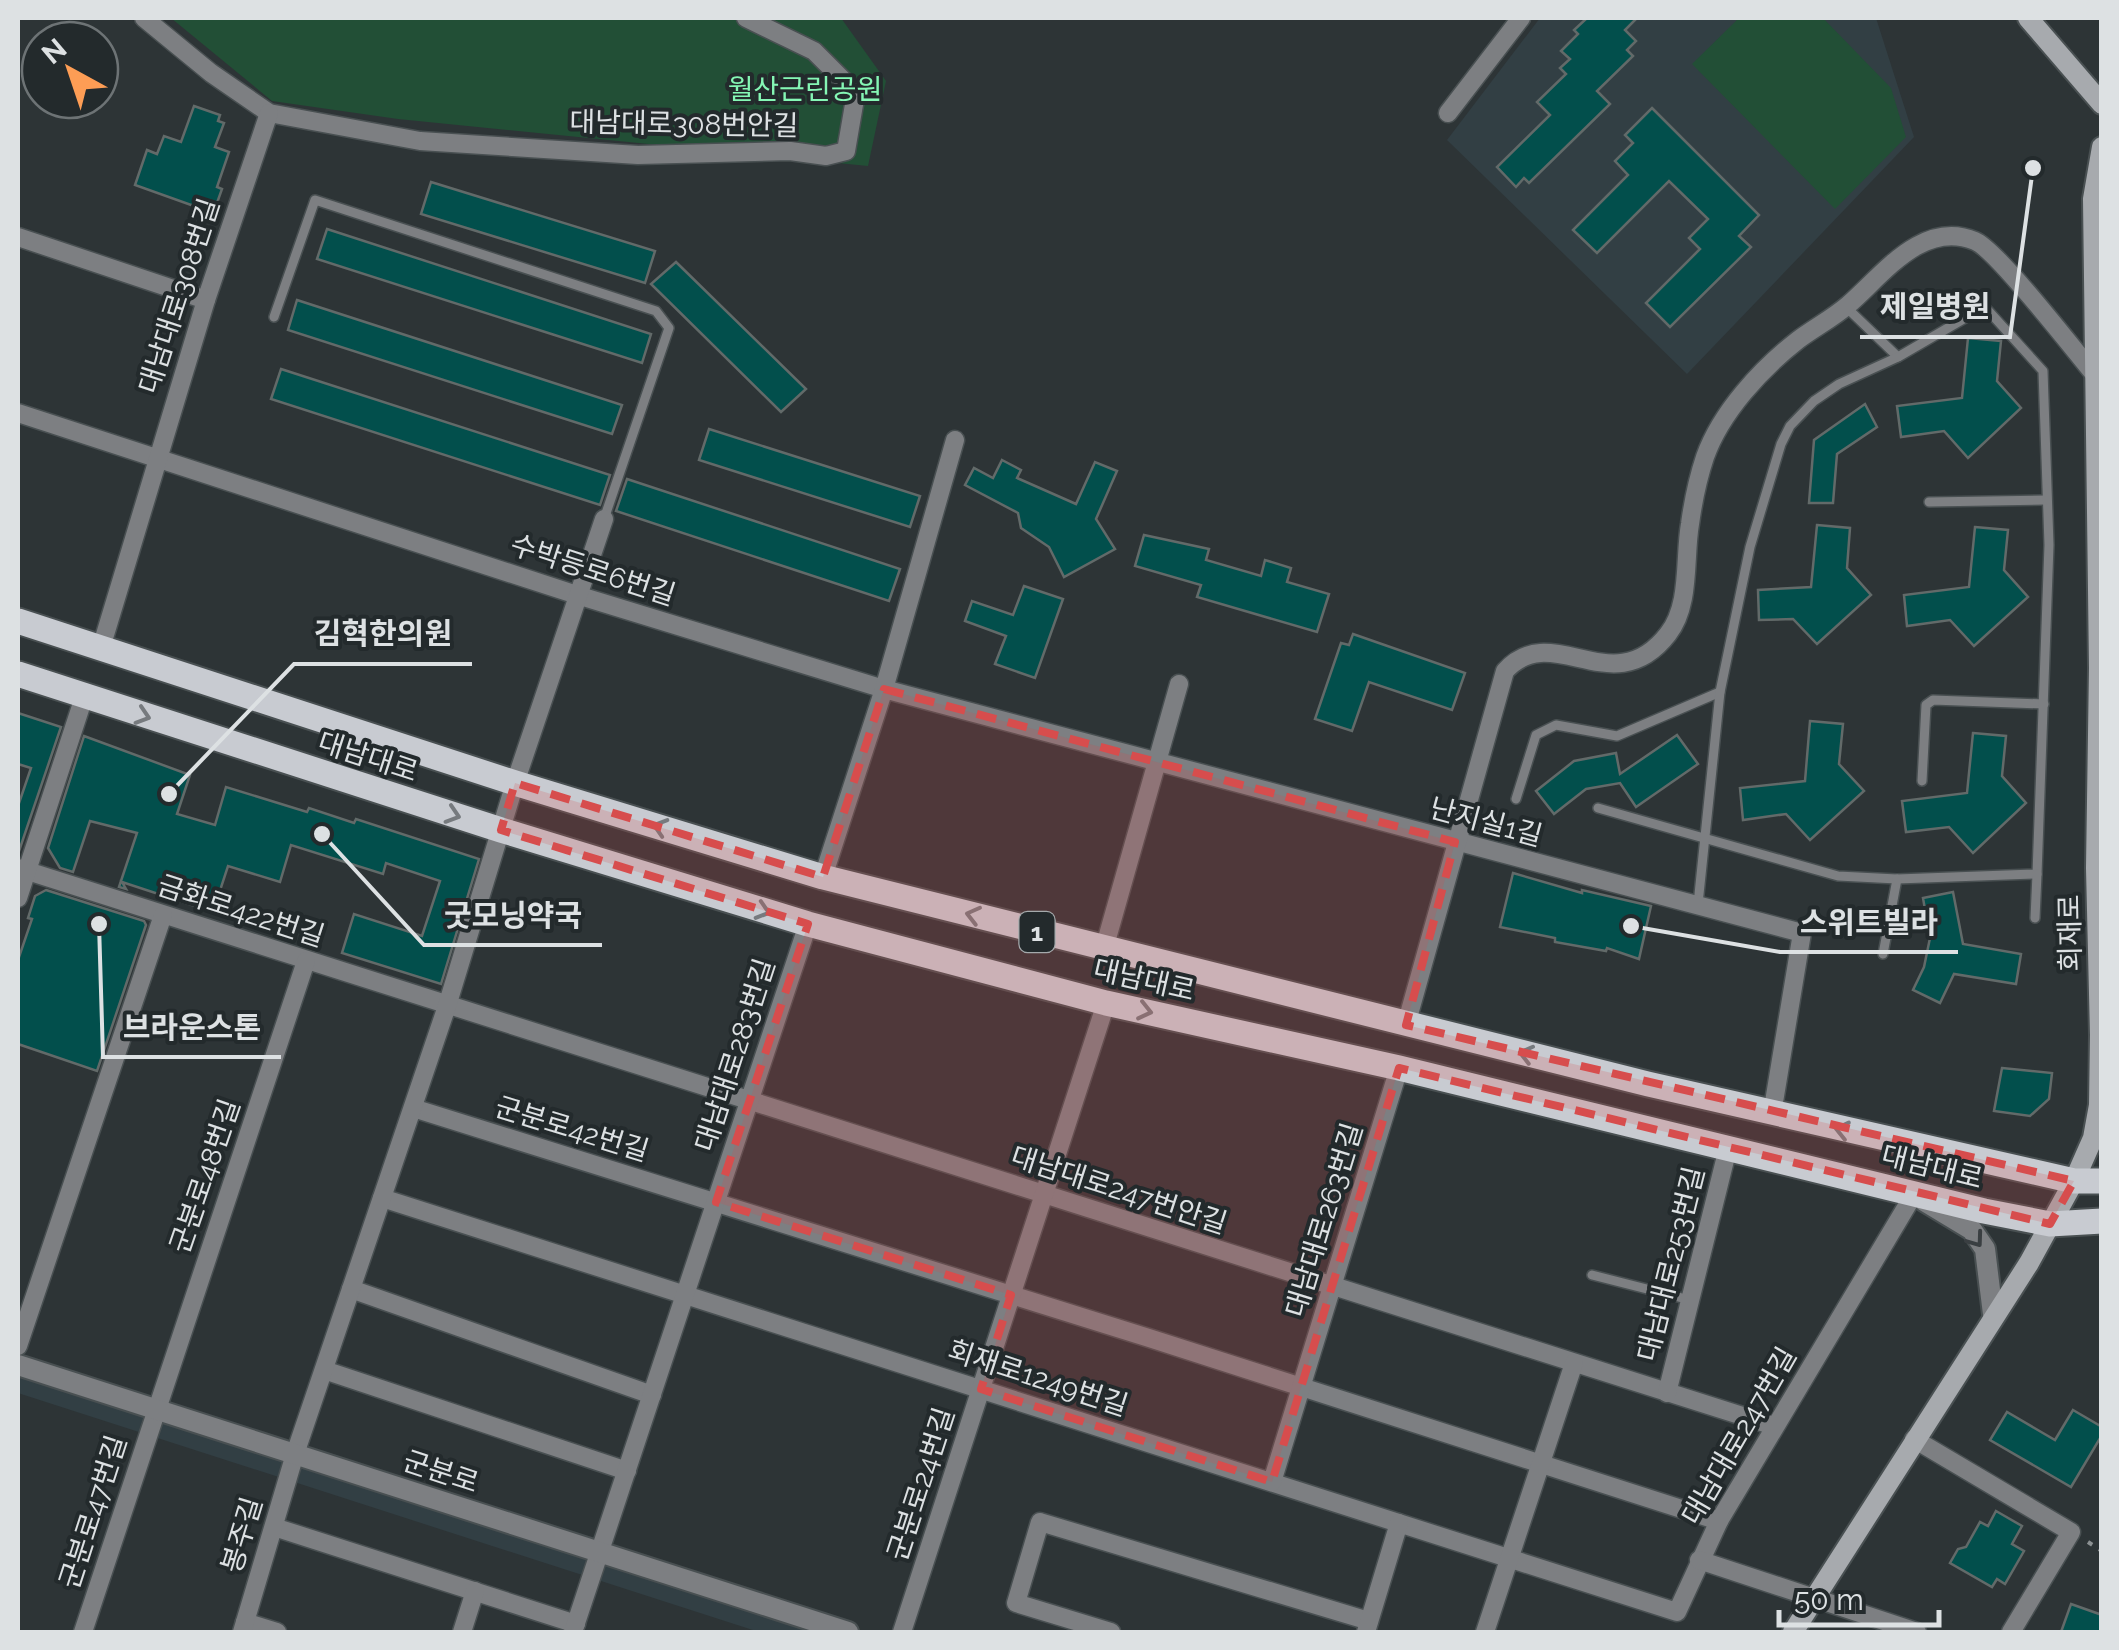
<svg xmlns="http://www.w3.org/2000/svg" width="2119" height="1650" font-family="Raleway,'Noto Sans KR',sans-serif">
  <rect width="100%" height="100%" fill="#2d3436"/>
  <g fill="#323f44">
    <path d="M1540 18H1876L1914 137 1687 374 1447 140Z"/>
    <path d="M18 1372 829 1632H759L18 1393Z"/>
  </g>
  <g fill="#224f36">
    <path d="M171 18H841L886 81 868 166 398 119 272 101Z"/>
    <path d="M1739 18H1823L1891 88 1906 137 1835 209 1692 64Z"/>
  </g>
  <g fill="#024f4c" stroke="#626a69" stroke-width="2.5">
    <path d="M1587 18H1637L1625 30 1636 41 1627 50 1633 56 1597 91 1610 104 1529 183 1524 178 1516 187 1497 167 1550 115 1537 102 1566 74 1560 68 1570 59 1561 51 1578 34 1574 30Z"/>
    <path d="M194 106 220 115 218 121 224 123 215 147 229 152 217 187 222 189 212 217 192 210 194 206 135 185 147 150 157 154 164 136 181 142Z"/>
    <path d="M1652 108 1759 215 1739 236 1751 247 1670 327 1646 303 1700 249 1689 238 1708 219 1669 181 1597 253 1573 230 1628 175 1615 161 1633 143 1625 135Z"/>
    <path d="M431 182 655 251 645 283 421 214Z"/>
    <path d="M327 229 651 334 642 363 317 259Z"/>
    <path d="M676 262 806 389 781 412 651 284Z"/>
    <path d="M297 300 622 405 612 434 288 330Z"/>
    <path d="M1968 338 2001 341 1997 381 2021 408 1968 458 1944 431 1901 437 1897 406 1962 398Z"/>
    <path d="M281 369 610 475 600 505 271 399Z"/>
    <path d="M1865 404 1877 427 1837 454 1833 503H1809L1814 440Z"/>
    <path d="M709 429 920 496 910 527 699 460Z"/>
    <path d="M1002 460 1021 470 1017 478 1076 504 1095 462 1117 471 1096 519 1115 549 1064 577 1049 547 1021 528 1018 513 965 485 974 468 993 478Z"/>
    <path d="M627 479 900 569 889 601 616 511Z"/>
    <path d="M1817 525 1850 528 1847 568 1871 595 1817 644 1793 619 1759 620 1758 590 1811 587Z"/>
    <path d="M1975 527 2008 530 2004 570 2028 597 1974 646 1950 620 1907 626 1904 595 1969 587Z"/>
    <path d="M1144 535 1209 549 1206 560 1261 576 1265 560 1291 568 1287 582 1329 594 1317 632 1197 597 1201 585 1135 566Z"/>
    <path d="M1024 586 1063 599 1035 678 995 664 1006 636 965 621 972 601 1013 615Z"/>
    <path d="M1353 634 1465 673 1452 710 1369 682 1352 731 1315 719 1341 643 1349 645Z"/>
    <path d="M18 713 61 727 18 854V806L31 768 18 764Z"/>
    <path d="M1810 721 1843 724 1839 764 1864 791 1810 840 1786 814 1743 820 1740 788 1805 781Z"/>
    <path d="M1973 733 2006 736 2002 776 2026 803 1973 853 1949 827 1906 832 1902 801 1967 793Z"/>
    <path d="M1677 735 1698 764 1636 807 1620 783 1586 789 1554 814 1536 791 1574 761 1616 753 1620 774Z"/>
    <path d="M84 736 190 775 177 814 215 825 226 787 307 812 309 808 354 823 356 819 479 859 441 984 342 953 354 914 422 936 440 881 386 863 383 874 291 845 280 882 228 866 213 912 122 882 126 889 119 887 137 833 90 821 73 872 60 868 48 848Z"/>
    <path d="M1513 873 1582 893V890L1651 906 1639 959 1607 948 1606 951 1555 942V938L1500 927Z"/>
    <path d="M46 890 144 921 146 925 97 1071 18 1044V960L32 919 28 918 35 896Z"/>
    <path d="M1953 892 1963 944 2021 954 2016 984 1954 974 1940 1003 1913 990 1924 967 1930 938 1923 898Z"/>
    <path d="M2002 1068 2052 1073 2049 1099 2030 1116 1994 1111Z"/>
    <path d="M2073 1410 2102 1427V1435L2071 1487 1990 1440 2007 1412 2055 1440Z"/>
    <path d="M1996 1511 2022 1526 2012 1544 2024 1551 2005 1584 1997 1579 1992 1587 1950 1563 1958 1549 1966 1547 1980 1522 1988 1526Z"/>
    <path d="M2071 1604 2102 1615V1632H2061Z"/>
  </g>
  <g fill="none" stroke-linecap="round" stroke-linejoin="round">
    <g stroke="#495052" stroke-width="12">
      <g id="service">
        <path d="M1846 307 1898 357"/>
        <path d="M274 317 315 200 656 311 669 328 604 519"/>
        <path d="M1929 502 2046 500"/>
        <path d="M1922 781 1926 705 1933 700 2044 704"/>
        <path d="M1516 799 1536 735 1556 725 1617 736 1720 692"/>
        <path d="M1598 808 1838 876 1897 879 2037 874 2049 545 2043 371 1975 296"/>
        <path d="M1698 904 1720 692 1750 547 1781 444 1790 426 1814 401 1839 384 1898 357 1972 314"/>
        <path d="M2035 918 2037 874"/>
        <path d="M1883 954 1897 879"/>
        <path d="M1592 1275 1690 1300"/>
      </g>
    </g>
    <g stroke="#495052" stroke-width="21">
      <g id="minor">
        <path d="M144 18 211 73 269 113 420 141 638 155 790 151 826 156 846 151 856 93 814 51 746 18"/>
        <path d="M1448 113 1521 18"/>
        <path d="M18 237 206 300"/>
        <path d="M18 413 577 595 884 689 1802 933 1772 1114"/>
        <path d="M101 648 206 300 269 113"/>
        <path d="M18 868 1774 1426"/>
        <path d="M823 877 884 689 955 440"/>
        <path d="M18 898 84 697"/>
        <path d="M1104 949 1179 684"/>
        <path d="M1406 1025 1505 671C1553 618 1613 705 1668 634 1691 605 1684 558 1690 524 1693 502 1698 478 1705 457 1721 412 1761 369 1798 340 1814 328 1833 318 1848 305 1882 276 1922 219 1975 241 1997 250 2074 350 2095 375"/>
        <path d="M413 1108 1149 1338 1719 1521"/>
        <path d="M382 1198 1677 1612 1719 1521 1914 1194"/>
        <path d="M351 1289 652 1395"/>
        <path d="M18 1346 163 915"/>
        <path d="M324 1370 627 1471"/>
        <path d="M1667 1393 1728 1148"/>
        <path d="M1914 1439 2071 1532 2011 1632"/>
        <path d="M1272 1482 1399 1068"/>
        <path d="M274 1527 576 1624"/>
        <path d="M1699 1560 1917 1632"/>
        <path d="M245 1622 277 1632"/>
        <path d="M83 1632 306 961"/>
        <path d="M242 1632 295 1454 447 1006 515 783 604 519"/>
        <path d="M462 1632 475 1591"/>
        <path d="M573 1632 808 924"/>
        <path d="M902 1632 1106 1003"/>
        <path d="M1111 1632 1016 1603 1040 1522 1369 1621"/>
        <path d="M1366 1632 1399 1523"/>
        <path d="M1485 1632 1574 1363"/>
      </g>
    </g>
    <g stroke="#495052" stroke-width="24">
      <g id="tertiary">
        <path d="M1924 1201 1972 1230 1985 1249 1993 1314"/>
        <path d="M18 1365 848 1632"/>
      </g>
    </g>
    <g stroke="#495052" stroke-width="24">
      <g id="secondary">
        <path d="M2028 18 2102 104"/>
        <path d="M1793 1632 2029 1263 2074 1181 2093 1138 2099 1105 2100 1035 2096 868 2099 668 2093 199 2102 147"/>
      </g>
    </g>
    <g stroke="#495052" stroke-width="29">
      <g id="primary">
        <path d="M18 621 515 783 823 877 1648 1084 2074 1181H2102"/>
        <path d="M18 674 501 830 808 924 1106 1003 1399 1068 1984 1211 2050 1224 2102 1221"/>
      </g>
    </g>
    <path stroke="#8c9193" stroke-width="4" stroke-dasharray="5 8" stroke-linecap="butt" d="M2088 1542 2102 1551"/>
    <use href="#service" stroke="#7d7f82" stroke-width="9"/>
    <use href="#minor" stroke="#7d7f82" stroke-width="18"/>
    <use href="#tertiary" stroke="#7d7f82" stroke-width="20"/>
    <use href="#secondary" stroke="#a7aaae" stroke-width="20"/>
    <use href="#primary" stroke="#c8cbd1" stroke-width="25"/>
  </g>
  <defs><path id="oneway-chevron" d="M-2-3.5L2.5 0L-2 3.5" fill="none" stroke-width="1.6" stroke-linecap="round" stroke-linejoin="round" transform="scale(2.5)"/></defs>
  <g stroke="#767a7e">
    <use href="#oneway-chevron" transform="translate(143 716) rotate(18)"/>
    <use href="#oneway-chevron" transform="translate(453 815) rotate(18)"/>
    <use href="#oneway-chevron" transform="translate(660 827) rotate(-163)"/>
    <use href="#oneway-chevron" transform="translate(763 911) rotate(17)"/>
    <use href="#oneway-chevron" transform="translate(973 915) rotate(-166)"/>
    <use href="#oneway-chevron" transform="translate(1145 1011) rotate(13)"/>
    <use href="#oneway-chevron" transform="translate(1526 1054) rotate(-166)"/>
    <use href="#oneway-chevron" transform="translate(1842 1130) rotate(-167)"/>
  </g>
  <use stroke="#3a3f42" href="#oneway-chevron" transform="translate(1976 1240) rotate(54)"/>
  <path fill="#d74d4d" fill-opacity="0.2" stroke="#d74d4d" stroke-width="8" stroke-dasharray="20 12" stroke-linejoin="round" d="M884 689 1455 842 1406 1025 2074 1181 2050 1224 1399 1068 1272 1482 981 1389 1011 1295 716 1202 808 924 501 830 515 783 823 877Z"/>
  <g text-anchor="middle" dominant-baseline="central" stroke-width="8" stroke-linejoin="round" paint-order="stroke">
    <rect fill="#232a2c" stroke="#a5aaac" stroke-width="2.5" x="1019.5" y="912" width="35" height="40" rx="8"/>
    <g font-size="25" font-weight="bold" fill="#dde1e3">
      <text x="1037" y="932">1</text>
    </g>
    <g font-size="28" fill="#85f7b5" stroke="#232a2c">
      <text x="805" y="89">월산근린공원</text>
    </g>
    <g font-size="28" fill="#dde1e3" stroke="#232a2c">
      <text transform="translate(684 124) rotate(1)">대남대로308번안길</text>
      <text transform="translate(179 296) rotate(-72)">대남대로308번길</text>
      <text transform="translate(593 570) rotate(18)">수박등로6번길</text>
      <text transform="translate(368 757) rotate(18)">대남대로</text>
      <text transform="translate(1486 822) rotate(15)">난지실1길</text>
      <text transform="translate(241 911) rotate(18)">금화로422번길</text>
      <text transform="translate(2070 933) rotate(-91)">회재로</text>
      <text transform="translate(1144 980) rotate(13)">대남대로</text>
      <text transform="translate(735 1055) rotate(-72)">대남대로283번길</text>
      <text transform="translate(572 1129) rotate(17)">군분로42번길</text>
      <text transform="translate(1932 1167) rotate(14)">대남대로</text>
      <text transform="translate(205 1176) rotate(-71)">군분로48번길</text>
      <text transform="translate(1119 1190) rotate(18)">대남대로247번안길</text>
      <text transform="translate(1324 1220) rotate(-73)">대남대로263번길</text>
      <text transform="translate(1671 1264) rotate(-76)">대남대로253번길</text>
      <text transform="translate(1038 1378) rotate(18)">회재로1249번길</text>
      <text transform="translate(1739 1436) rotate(-60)">대남대로247번길</text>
      <text transform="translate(441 1472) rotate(18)">군분로</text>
      <text transform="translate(921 1484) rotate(-72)">군분로24번길</text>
      <text transform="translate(93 1512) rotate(-72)">군분로47번길</text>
      <text transform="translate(242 1535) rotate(-73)">봉주길</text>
    </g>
  </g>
  <path fill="none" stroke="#dde1e3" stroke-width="4" d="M2033 168L2010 337H1860M169 794L294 664H472M322 834L424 945H602M1631 926L1780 952H1958M99 924L103 1057H281"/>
  <g fill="#dde1e3" stroke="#232a2c" stroke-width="4">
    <circle cx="2033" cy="168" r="10"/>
    <circle cx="169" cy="794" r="10"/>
    <circle cx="322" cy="834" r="10"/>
    <circle cx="1631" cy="926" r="10"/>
    <circle cx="99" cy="924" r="10"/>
  </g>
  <g font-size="30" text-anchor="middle" font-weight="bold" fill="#dde1e3" stroke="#232a2c" stroke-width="8" stroke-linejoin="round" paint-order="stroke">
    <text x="1935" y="317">제일병원</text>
    <text x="383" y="644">김혁한의원</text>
    <text x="513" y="926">굿모닝약국</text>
    <text x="1869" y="933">스위트빌라</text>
    <text x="192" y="1038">브라운스톤</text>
  </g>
  <rect width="2119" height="1650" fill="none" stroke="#dde1e3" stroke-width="40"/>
  <g transform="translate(70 70) rotate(320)"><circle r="48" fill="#232a2c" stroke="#6d7375" stroke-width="2.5"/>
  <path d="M0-8L18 38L0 25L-18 38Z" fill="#fd9d55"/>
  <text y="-15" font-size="28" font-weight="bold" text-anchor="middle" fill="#dde1e3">N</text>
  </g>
  <path d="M1779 1610v15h160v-15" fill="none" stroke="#dde1e3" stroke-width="5"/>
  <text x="1794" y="1610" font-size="30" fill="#dde1e3" stroke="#232a2c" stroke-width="8" paint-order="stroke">50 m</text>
</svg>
